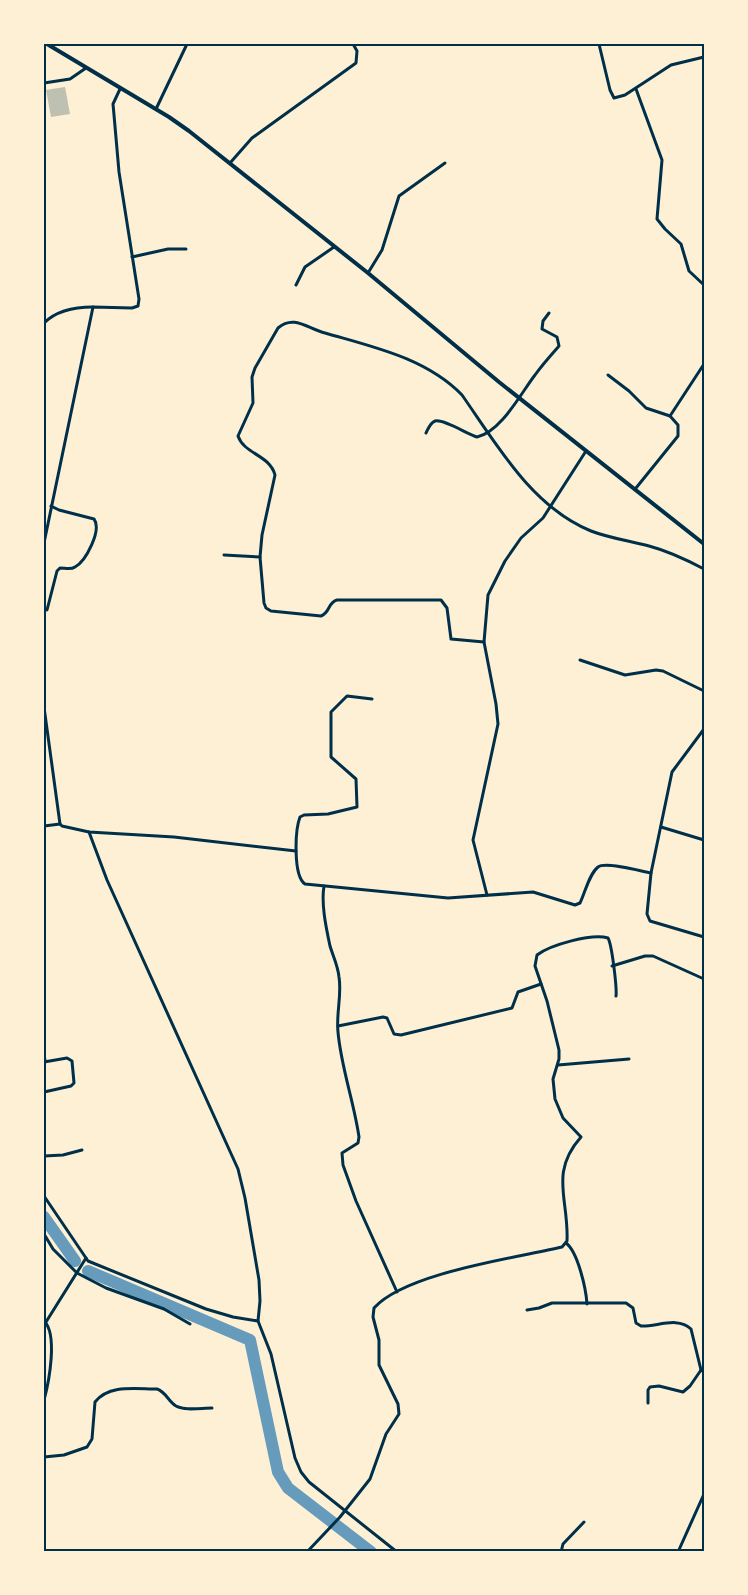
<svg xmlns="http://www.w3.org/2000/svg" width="748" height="1595" font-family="Signika,sans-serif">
  <rect width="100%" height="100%" fill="#fdf0d5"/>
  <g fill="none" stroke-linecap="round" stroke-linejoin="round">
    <g stroke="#669bbc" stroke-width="12">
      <path d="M44 1217 75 1261"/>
      <path d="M88 1271 250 1340 278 1472 288 1488 371 1552"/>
    </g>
  </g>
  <path fill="#bec0b2" d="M65 87 70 114 51 117 46 90Z"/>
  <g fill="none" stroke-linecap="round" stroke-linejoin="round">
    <g stroke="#003049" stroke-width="3">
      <path d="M599 44 610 90 614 98 625 95 671 65 704 57"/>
      <path d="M44 83 70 79 86 68"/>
      <path d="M636 89 662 160 657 219 665 229 681 244 689 271 704 285"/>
      <path d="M156 109 187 44"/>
      <path d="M230 163 252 138 356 63 357 51 353 44"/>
      <path d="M132 257 168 249H186"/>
      <path d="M368 273 382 250 399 196 445 163"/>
      <path d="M296 285 305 267 334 247"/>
      <path d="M44 323C56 311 76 307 93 307"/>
      <path d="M608 375 629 391 646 408 670 416 678 425V436L636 488"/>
      <path d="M670 416 704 364"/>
      <path d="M426 433C428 429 430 423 435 421 444 419 467 434 477 437 501 432 521 393 535 375 542 365 551 355 559 346L557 337 542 329 543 321 549 313"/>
      <path d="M44 543 93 307 132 308 138 306 139 299 119 172 114 115 113 104 120 89"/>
      <path d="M224 555 260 557 264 603 266 608 271 611 321 616C330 613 328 602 337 600H441L447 608 451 639 484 642"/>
      <path d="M260 557 262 535 275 475C270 455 244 454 238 436L253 403 252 377 255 368 278 328C294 314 308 329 325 333 373 347 426 358 462 395 497 445 532 507 591 531 609 538 630 541 649 546 668 551 687 560 704 569"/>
      <path d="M47 610 57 571 60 568C65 568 71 570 75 567 86 561 102 530 94 519L59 510 51 506"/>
      <path d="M580 660 625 675 656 670 663 671 704 691"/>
      <path d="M372 699 347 696 331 712V757L356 779 357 807 328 814 304 815 300 817C295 830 293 876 305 884L448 898 533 892 575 905 580 903C585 893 589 874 598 867 605 861 640 871 651 873"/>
      <path d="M44 707 60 824 62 826 89 832 174 837 296 851"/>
      <path d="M704 729 672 772 651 873 647 914 650 921 704 937"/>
      <path d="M44 826 60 824"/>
      <path d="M661 827 704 840"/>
      <path d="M89 832 107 880 238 1169 245 1198 259 1280 260 1301 258 1321"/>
      <path d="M324 886C321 904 326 927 330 946 333 956 338 966 339 977 342 995 336 1013 338 1032 341 1067 354 1102 359 1137L358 1143 342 1153 343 1165 356 1201 397 1292"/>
      <path d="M487 895 473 840 498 724 496 704 484 642 488 595 505 561 521 538 543 518 586 451"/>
      <path d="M612 966 645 956H653L704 979"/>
      <path d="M338 1026 383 1017 387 1018 394 1034 401 1035 512 1008 518 992 541 984"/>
      <path d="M44 1053 45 1061"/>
      <path d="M44 1062 67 1058 72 1061 74 1083 71 1086 44 1092"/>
      <path d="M558 1065 629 1059"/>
      <path d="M44 1156 63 1155 82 1150"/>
      <path d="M44 1196 88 1261 206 1309 233 1317 258 1321 271 1354 295 1458 301 1472 309 1482 397 1552"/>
      <path d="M44 1234 53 1249 77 1273 106 1288 164 1309 190 1324"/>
      <path d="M566 1243C578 1252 586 1289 587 1304"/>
      <path d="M527 1310 539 1308 552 1303H626L633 1308 636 1323 641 1326C656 1327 678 1316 691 1329L701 1370 704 1372"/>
      <path d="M44 1321C58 1334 49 1382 44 1400"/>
      <path d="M46 1322 86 1258"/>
      <path d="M648 1403V1390L650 1387 659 1386 683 1392 690 1386 701 1370"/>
      <path d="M44 1457 64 1455 87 1447 92 1439 95 1402C109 1384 136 1389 157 1389 166 1392 168 1401 176 1406 185 1411 201 1408 212 1408"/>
      <path d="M307 1552 340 1517 370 1479 386 1434 399 1414 398 1404 379 1365V1340L373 1317 374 1308C405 1273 515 1258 562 1247L567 1241C569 1199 549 1173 581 1137L563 1118 555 1099 553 1079 559 1059V1050L547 1001 535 966 537 955C550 945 592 933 608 938 612 945 617 988 616 996"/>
      <path d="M561 1552 563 1544 584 1522"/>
      <path d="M678 1552 704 1494"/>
    </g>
    <path stroke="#003049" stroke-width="4" d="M47 44 169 117 189 131 368 273 499 382 704 544"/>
  </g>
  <rect width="748" height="1595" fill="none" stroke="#fdf0d5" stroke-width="90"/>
  <rect x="45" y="45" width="658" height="1505" fill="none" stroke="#003049" stroke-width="2"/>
</svg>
